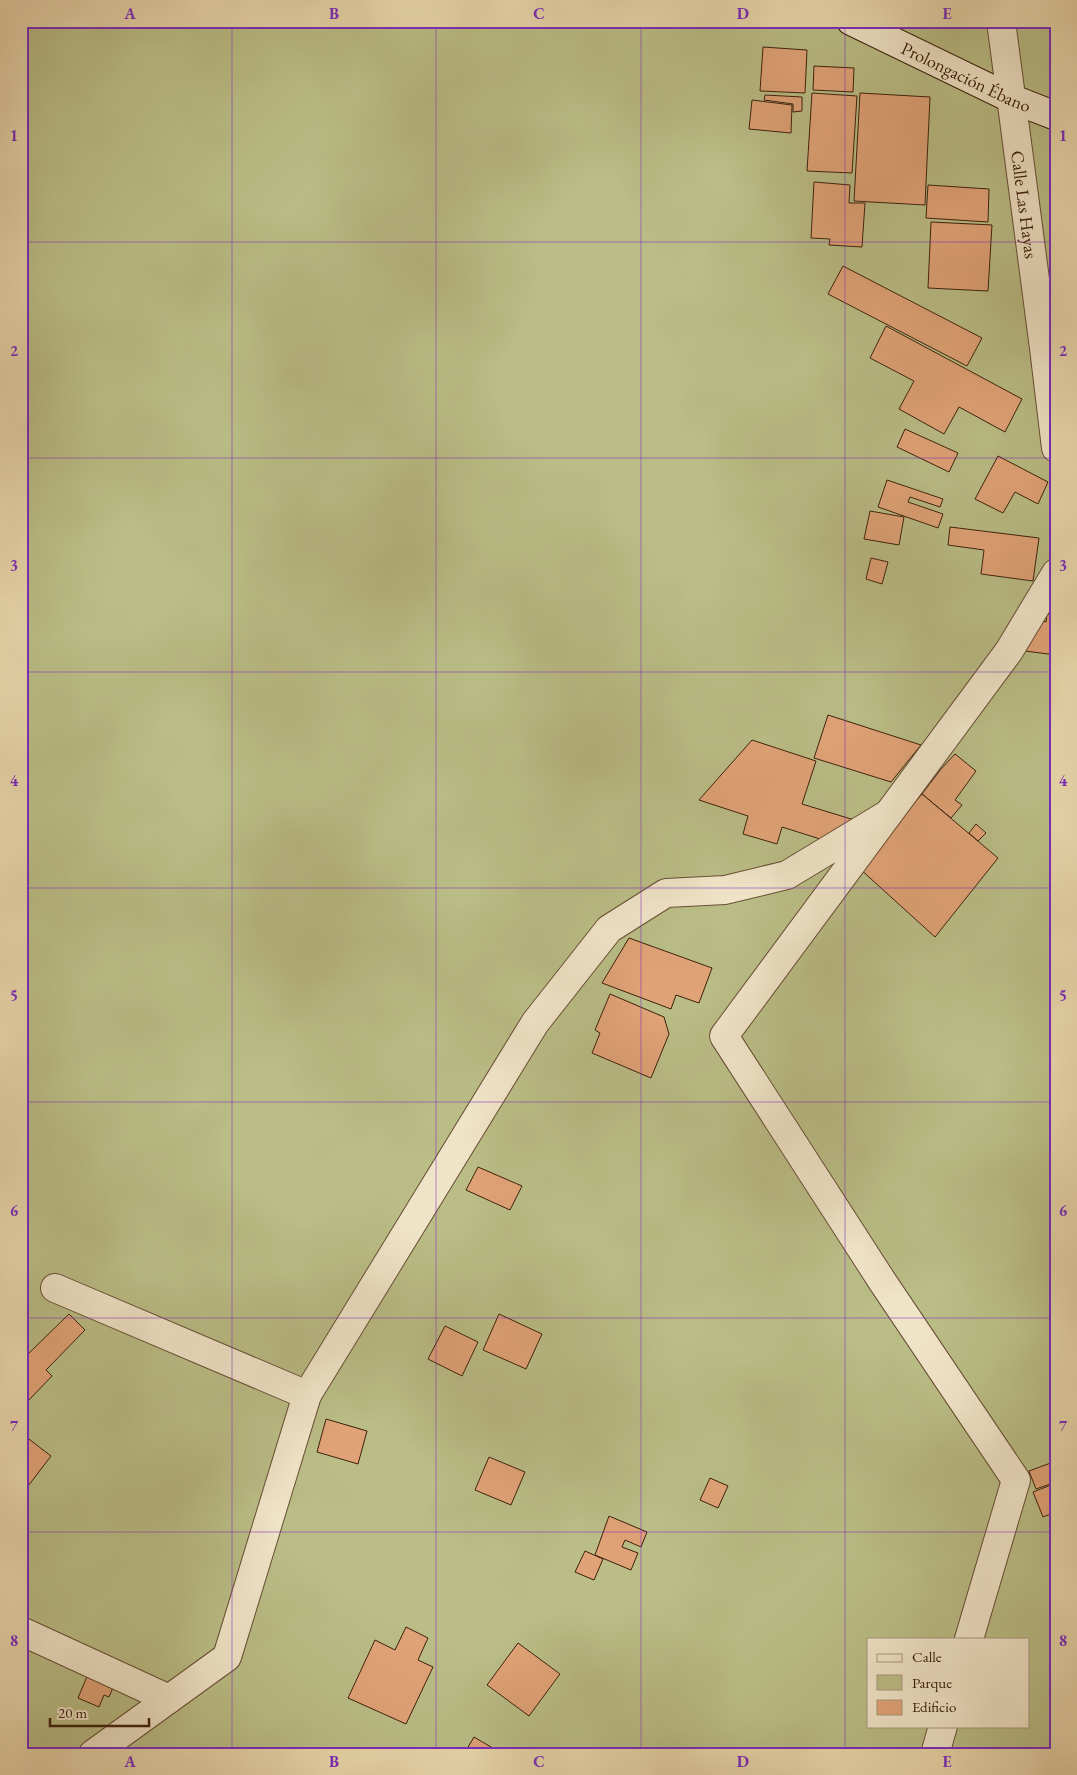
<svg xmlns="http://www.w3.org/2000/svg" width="1077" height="1775" font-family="'EB Garamond',serif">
  <rect width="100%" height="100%" fill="#e8d6ab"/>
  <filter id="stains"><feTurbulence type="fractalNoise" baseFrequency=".004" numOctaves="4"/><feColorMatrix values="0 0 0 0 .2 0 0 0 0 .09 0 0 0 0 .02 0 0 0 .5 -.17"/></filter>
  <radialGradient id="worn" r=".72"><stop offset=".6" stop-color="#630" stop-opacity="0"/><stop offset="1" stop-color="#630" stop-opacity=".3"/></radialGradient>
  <path fill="#babd86" stroke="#7c6e49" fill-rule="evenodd" d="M21 21H1056V1754H21ZM868 1639H1028V1726H868Z"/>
  <g fill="#e0a377" stroke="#3d200c">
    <path d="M1032 21H1056V30Z"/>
    <path d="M763 47 807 50 805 93 760 91Z"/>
    <path d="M814 66 854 68 853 92 813 90Z"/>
    <path d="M812 93 857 96 852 173 807 171Z"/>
    <path d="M860 93 930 97 925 205 854 201Z"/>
    <path d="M765 95 802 97V111L793 112V104L764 100Z"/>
    <path d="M752 100 792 105 791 133 749 129Z"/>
    <path d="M814 182 850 185 849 203H865L862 247 829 245 830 239 811 238Z"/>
    <path d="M928 185 989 189 988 222 926 218Z"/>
    <path d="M931 222 992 225 988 291 928 288Z"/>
    <path d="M843 266 982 338 967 366 828 294Z"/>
    <path d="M886 326 1022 399 1005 432 959 407 944 434 899 409 914 381 870 358Z"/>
    <path d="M905 429 958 453 949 472 897 447Z"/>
    <path d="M998 456 1048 482 1038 504 1015 492 1003 513 975 499Z"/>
    <path d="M887 480 943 499 940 507 910 497 908 502 943 514 938 528 878 507Z"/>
    <path d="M870 511 904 517 899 545 864 539Z"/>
    <path d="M950 527 1039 538 1033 581 981 574 984 550 948 545Z"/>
    <path d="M871 558 888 562 882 584 866 579Z"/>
    <path d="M1047 614 1056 616V655L1025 651 1043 621 1046 622Z"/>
    <path d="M828 715 921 745 891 782 814 758Z"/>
    <path d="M752 740 816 761 802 804 861 822 836 844 782 827 777 844 743 834 748 816 699 800Z"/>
    <path d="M955 754 976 771 955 800 962 805 951 818 922 794 941 769Z"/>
    <path d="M922 794 998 858 935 937 859 868Z"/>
    <path d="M976 824 986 833 978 841 969 833Z"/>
    <path d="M629 938 712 968 699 1003 676 995 671 1009 602 983Z"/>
    <path d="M610 994 664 1017 669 1034 651 1078 592 1053 600 1033 595 1030Z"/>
    <path d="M478 1167 522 1186 510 1210 466 1190Z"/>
    <path d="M69 1314 85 1330 46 1370 52 1376 27 1402 21 1397V1347L28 1354Z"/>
    <path d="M499 1314 542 1334 526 1369 483 1350Z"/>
    <path d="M445 1326 478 1342 462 1376 428 1359Z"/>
    <path d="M326 1419 367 1431 358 1464 317 1452Z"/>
    <path d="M21 1433 51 1456 22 1494H21Z"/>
    <path d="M489 1457 525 1472 511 1505 475 1490Z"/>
    <path d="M1056 1461V1482L1036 1489 1029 1471Z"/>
    <path d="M710 1478 728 1486 718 1508 700 1500Z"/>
    <path d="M1056 1483V1512L1043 1517 1033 1492Z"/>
    <path d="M609 1516 647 1532 641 1547 625 1540 622 1547 638 1553 631 1570 595 1555Z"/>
    <path d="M585 1551 603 1559 594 1580 575 1572Z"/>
    <path d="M406 1627 428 1638 418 1660 433 1667 406 1724 348 1698 375 1640 395 1650Z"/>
    <path d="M518 1643 560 1674 529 1716 487 1685Z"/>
    <path d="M91 1667 117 1678 109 1697 104 1695 99 1707 78 1698Z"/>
    <path d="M474 1737 503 1754H464Z"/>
  </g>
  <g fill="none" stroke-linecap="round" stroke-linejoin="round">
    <g stroke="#684e34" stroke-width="30">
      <g id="street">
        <path id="s1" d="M1001 21 1044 348 1056 448"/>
        <path d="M55 1288 307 1395"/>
        <path d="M21 1631 169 1699"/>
        <path d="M969 1639 1016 1480 882 1281 724 1036 1009 651 1056 573"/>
        <path d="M93 1754 227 1657 307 1395 535 1023 609 929 666 893 725 890 787 875 888 814"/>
        <path d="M935 1754 943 1726"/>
      </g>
    </g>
    <g stroke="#3d200c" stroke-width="30">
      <g id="secondary">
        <path id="s2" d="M851 21 1010 98 1056 116"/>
      </g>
    </g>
    <use href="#street" stroke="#f0e4c8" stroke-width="28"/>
    <use href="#secondary" stroke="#f0e4c8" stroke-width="28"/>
  </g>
  <path fill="none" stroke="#7b2cbf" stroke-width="1" stroke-opacity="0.55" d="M232 21V1754M436 21V1754M641 21V1754M845 21V1754M21 242H1056M21 458H1056M21 672H1056M21 888H1056M21 1102H1056M21 1318H1056M21 1532H1056"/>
  <g text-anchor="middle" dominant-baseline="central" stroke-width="5" stroke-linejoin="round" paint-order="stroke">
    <g font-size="18" fill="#3d200c" stroke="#f0e4c8">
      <text stroke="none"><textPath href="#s2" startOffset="128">Prolongación Ébano</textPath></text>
      <text stroke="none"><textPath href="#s1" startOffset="185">Calle Las Hayas</textPath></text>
    </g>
  </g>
  <rect width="1077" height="1775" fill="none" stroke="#e8d6ab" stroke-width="55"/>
  <rect x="867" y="1638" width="162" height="90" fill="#f0e4c8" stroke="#a8967d"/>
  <rect x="877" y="1654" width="25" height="8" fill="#f0e4c8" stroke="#a8967d"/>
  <text x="912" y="1662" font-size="15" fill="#3d200c">Calle</text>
  <rect x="877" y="1675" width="25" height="15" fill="#babd86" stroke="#a8967d"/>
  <text x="912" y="1688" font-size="15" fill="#3d200c">Parque</text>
  <rect x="877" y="1700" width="25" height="15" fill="#e0a377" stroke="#a8967d"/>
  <text x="912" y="1712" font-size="15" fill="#3d200c">Edificio</text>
  <path d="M50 1718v8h99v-8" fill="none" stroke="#3d200c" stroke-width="2.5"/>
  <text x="58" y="1718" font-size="15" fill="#3d200c" stroke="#f0e4c8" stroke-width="4" paint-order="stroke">20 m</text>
  <rect x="28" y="28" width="1022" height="1720" fill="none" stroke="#7b2cbf" stroke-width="2"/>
  <g font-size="16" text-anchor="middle" font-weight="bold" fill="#7b2cbf">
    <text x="130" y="19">A</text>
    <text x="334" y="19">B</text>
    <text x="539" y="19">C</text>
    <text x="743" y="19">D</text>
    <text x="947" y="19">E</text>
    <text x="14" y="141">1</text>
    <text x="1063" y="141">1</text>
    <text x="14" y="356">2</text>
    <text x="1063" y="356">2</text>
    <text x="14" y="571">3</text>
    <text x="1063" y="571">3</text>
    <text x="14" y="786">4</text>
    <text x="1063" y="786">4</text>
    <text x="14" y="1001">5</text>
    <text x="1063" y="1001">5</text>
    <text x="14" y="1216">6</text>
    <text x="1063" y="1216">6</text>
    <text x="14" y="1431">7</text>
    <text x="1063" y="1431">7</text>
    <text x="14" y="1646">8</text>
    <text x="1063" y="1646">8</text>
    <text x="130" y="1767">A</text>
    <text x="334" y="1767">B</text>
    <text x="539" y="1767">C</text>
    <text x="743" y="1767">D</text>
    <text x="947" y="1767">E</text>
  </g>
  <rect width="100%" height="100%" filter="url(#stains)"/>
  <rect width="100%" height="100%" fill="url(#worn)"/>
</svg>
